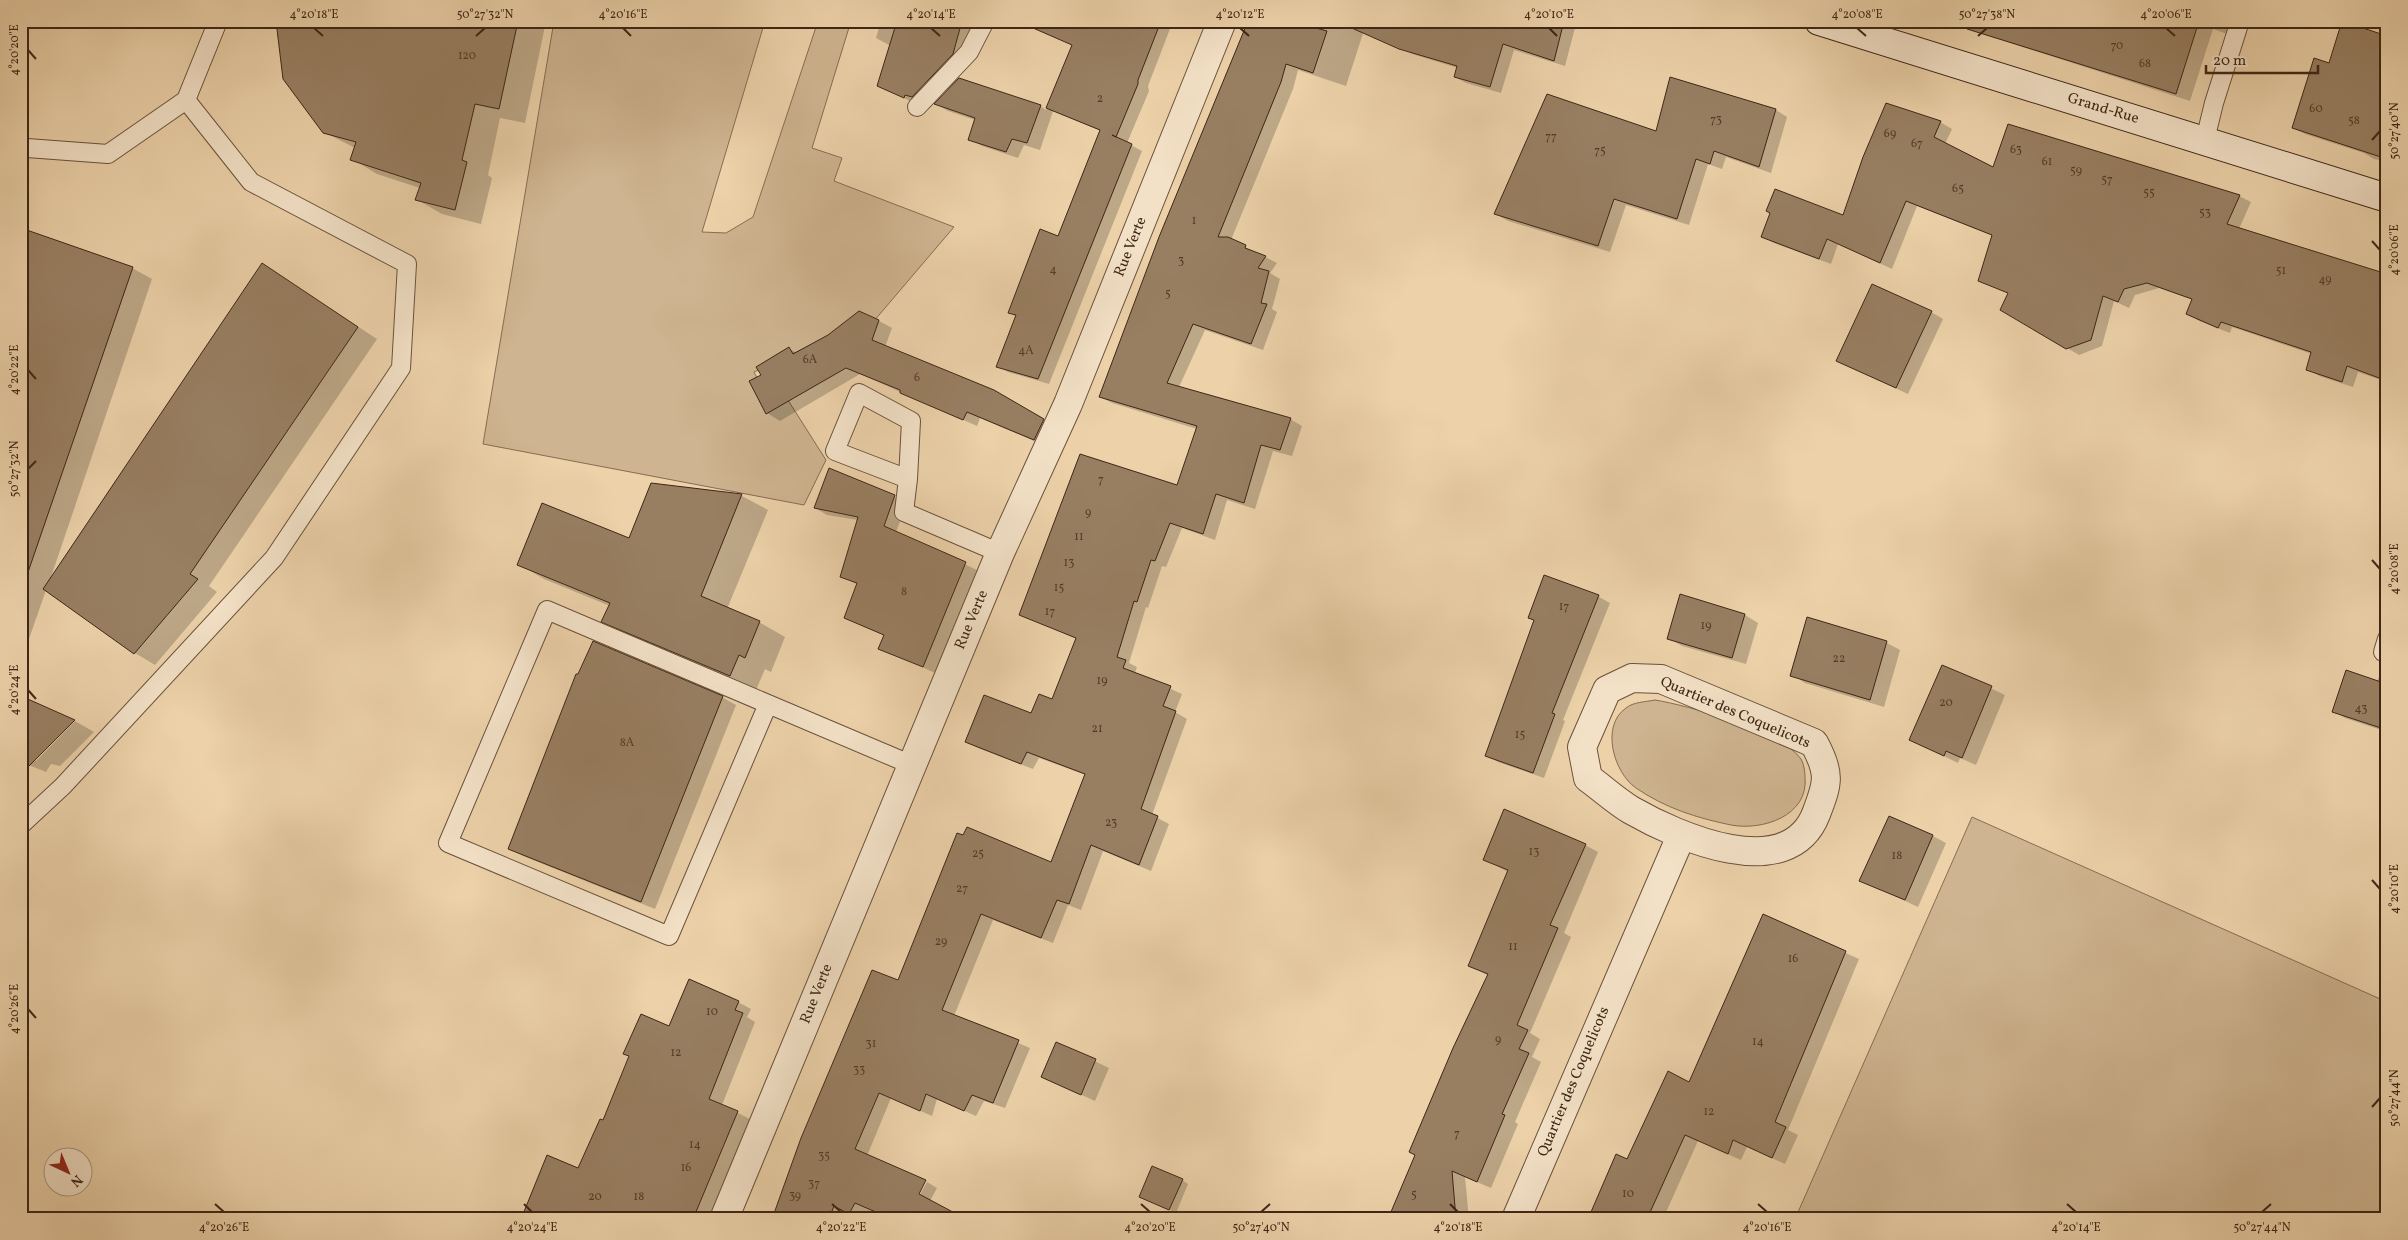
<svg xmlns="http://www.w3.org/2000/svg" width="2408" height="1240" font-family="Vollkorn,serif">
  <rect width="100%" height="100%" fill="#ecd1a9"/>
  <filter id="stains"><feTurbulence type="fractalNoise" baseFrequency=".004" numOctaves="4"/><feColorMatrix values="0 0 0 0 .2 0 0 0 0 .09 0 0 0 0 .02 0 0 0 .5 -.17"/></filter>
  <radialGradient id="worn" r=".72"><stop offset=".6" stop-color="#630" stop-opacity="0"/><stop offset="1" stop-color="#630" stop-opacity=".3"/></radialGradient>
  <g fill="#ceb490" stroke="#866d53">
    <path d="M554 21H765L702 232 726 233 753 217 818 21H851L812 148 842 158 834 181 954 227 862 335 820 341 754 372 762 388 786 397 826 460 804 505 483 444Z"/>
    <path d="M1655 700C1687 705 1783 732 1801 759 1804 764 1805 772 1805 777 1809 816 1762 831 1731 825 1697 818 1665 808 1636 788 1614 773 1600 726 1626 708 1633 702 1645 702 1655 700Z"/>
    <path d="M1972 817 2387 1002V1219H1855L1851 1216 1849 1219H1795Z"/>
  </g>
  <g fill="#0003">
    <path d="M280 21H546L525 123 500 118 488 175 492 178 481 224 442 214 416 199 420 188 377 174 352 159 355 148 324 132Z"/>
    <path d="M881 21H982L921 107 879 85 891 46 876 38Z"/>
    <path d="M1048 21H1173L1148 86 1149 91 1127 143 1142 151 1049 384 1008 372 998 366 1017 317 1010 313 1058 238 1101 131 1053 111 1040 150 1024 145 1018 158 982 146 969 139 975 120 948 111 936 104 1040 106 1046 110 1073 46 1053 36Z"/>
    <path d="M1250 21H1367L1346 86 1298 70 1293 89 1231 240 1277 263 1270 273 1280 279 1272 309 1277 312 1263 350 1205 330 1179 387 1290 419 1302 426 1292 456 1273 451 1255 509 1227 500 1215 540 1182 528 1166 567 1162 566 1148 608 1146 607 1129 663 1137 667 1135 673 1182 694 1175 712 1187 719 1152 815 1169 824 1151 871 1103 851 1081 910 1068 905 1053 943 993 920 954 1016 1030 1048 1005 1108 984 1101 976 1116 937 1099 932 1116 891 1098 867 1156 917 1200 927 1182 937 1188 930 1201 939 1219H785L899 982 958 834 1051 864 1086 775 1039 758 1033 769 978 748 966 742 1032 715 1053 700 1077 639 1020 614 1178 487 1197 429 1112 403 1100 397Z"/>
    <path d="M1408 21H1592L1589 27 1576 24 1565 66 1514 50 1501 93 1466 83 1455 77 1458 68 1412 54 1401 48Z"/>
    <path d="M1942 21H2237L2233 36 2213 29 2190 101Z"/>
    <path d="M2387 61V162L2374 159 2364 153 2305 134 2294 128 2330 65Z"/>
    <path d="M1886 105 1940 122 1952 129 1945 144 1994 168 2239 196 2251 202 2239 229 2387 276V382L2358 372 2353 387 2319 376 2308 369 2312 354 2232 327 2230 333 2199 321 2188 314 2193 300 2159 288 2135 295 2129 308 2114 301 2102 346 2079 355 2002 310 2009 294 1980 280 1993 236 1917 206 1892 269 1838 244 1831 264 1774 243 1763 237 1844 217Z"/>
    <path d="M1776 110 1787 117 1771 173 1726 157 1722 169 1708 164 1689 225 1626 205 1610 252 1508 221 1496 214Z"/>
    <path d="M21 230 132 268 152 279 50 580 262 264 377 339 209 586 217 592 155 665 135 653 46 590 21 662Z"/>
    <path d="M1931 312 1943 319 1908 394 1837 361Z"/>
    <path d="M879 321 892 328 885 347 994 391 1056 428 1048 447 980 418 977 426 860 374 780 421 767 413 762 376 789 349 797 353Z"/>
    <path d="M830 470 907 503 896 532 977 570 935 673 880 648 885 636 845 618 858 585 841 576 858 520 827 515 815 508Z"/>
    <path d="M652 484 742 496 768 510 727 609 759 622 785 637 771 672 765 669 756 690 628 636 603 621 610 606 544 579 519 564 630 540Z"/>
    <path d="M1545 577 1599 597 1610 603 1563 720 1565 721 1544 778 1498 762 1487 756 1535 621Z"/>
    <path d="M1680 595 1745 615 1758 623 1746 664 1682 646 1668 638Z"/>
    <path d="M1808 619 1887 643 1900 650 1884 707 1805 683 1792 675Z"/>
    <path d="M1943 666 2005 695 1976 765 1960 758 1958 763 1911 740Z"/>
    <path d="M2380 674 2387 677V732L2345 718 2334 711 2377 682Z"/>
    <path d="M722 697 736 705 655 909 523 856 510 848Z"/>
    <path d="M75 721 94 732 60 766 51 764 46 772 21 762 34 759 36 761Z"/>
    <path d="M1933 836 1946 843 1918 907 1860 880Z"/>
    <path d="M1585 845 1598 852 1564 933 1571 937 1530 1033 1540 1039 1532 1057 1541 1062 1515 1122 1518 1124 1491 1188 1465 1177 1469 1219H1390L1489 976 1469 965 1508 872 1484 859Z"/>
    <path d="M1764 916 1859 959 1788 1130 1798 1135 1785 1164 1747 1147 1741 1160 1698 1141 1663 1219H1603L1628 1161 1690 1084Z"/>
    <path d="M738 1002 751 1009 747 1017 755 1022 722 1105 750 1119 708 1219H522L579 1170 603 1122 670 1028Z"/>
    <path d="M1057 1043 1109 1068 1095 1101 1042 1077Z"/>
    <path d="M1182 1180 1188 1184 1176 1213 1147 1200Z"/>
  </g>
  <g fill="#987f62" stroke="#3e2616">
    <path d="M276 21H518L499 109 475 104 462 160 467 162 455 210 415 200 421 183 350 160 356 142 323 133 283 79Z"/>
    <path d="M897 21H962L953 54 912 97 905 95 904 98 877 86Z"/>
    <path d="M1017 21H1161L1138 80V84L1116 137 1112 135 1132 144 1038 379 996 367 1016 315 1008 313 1040 229 1058 236 1100 130 1046 108 1072 45Z"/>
    <path d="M1248 21H1291L1327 31 1313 73 1286 64 1281 82 1218 237H1228L1246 245 1245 248 1266 256 1258 268 1269 271 1261 303 1267 304 1251 344 1193 324 1167 383 1291 418 1280 450 1261 445 1244 503 1216 494 1203 534 1170 523 1155 561 1151 560 1137 602 1134 601 1117 657 1126 660 1123 668 1171 686 1163 706 1176 711 1141 809 1158 816 1139 865 1091 845 1069 904 1057 900 1041 938 981 914 942 1010 1019 1040 993 1103 972 1095 964 1111 926 1094 920 1111 879 1093 855 1149 926 1180 919 1194 966 1219H892L855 1203 849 1214 834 1206 829 1219H772L801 1138 872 970 898 980 957 833 963 835 967 827 1051 862 1085 774 1027 752 1021 764 965 742 984 695 1031 713 1039 694 1052 699 1076 638 1019 615 1080 454 1177 485 1197 426 1099 397 1159 237Z"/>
    <path d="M1336 21H1564L1554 61 1503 44 1490 87 1454 77 1457 66 1399 49Z"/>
    <path d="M1968 21H2199L2176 94 1967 29Z"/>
    <path d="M2342 21 2387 36V159L2292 128 2314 58 2329 63Z"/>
    <path d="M1670 77 1776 109 1759 167 1714 151 1710 164 1696 159 1677 219 1614 199 1598 246 1494 214 1547 94 1656 131Z"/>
    <path d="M959 78 1041 105 1027 143 1012 139 1006 152 968 140 975 118 934 104Z"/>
    <path d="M1886 103 1941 121 1934 137 1993 167 2008 124 2240 195 2227 224 2387 274V381L2347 366 2342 382 2306 370 2311 352 2221 322 2218 328 2186 314 2192 299 2147 283 2124 289 2118 302 2103 296 2091 340 2066 349 2000 310 2008 293 1978 281 1992 235 1906 201 1880 263 1827 239 1819 259 1761 237 1770 213 1766 211 1775 189 1843 215 1863 157Z"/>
    <path d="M21 228 133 267 26 578H21Z"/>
    <path d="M262 263 358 327 190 574 198 579 134 654 43 589Z"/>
    <path d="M1872 284 1932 311 1896 388 1836 361Z"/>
    <path d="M859 311 879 320 872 340 994 390 1044 419 1034 440 967 412 963 420 900 393V390L846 368 766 414 749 381 761 375 756 367 789 347 793 354 828 335Z"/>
    <path d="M829 468 895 495 884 526 966 562 923 667 878 649 884 635 844 618 857 583 840 577 858 517 814 508Z"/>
    <path d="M651 483 742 494 701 596 760 621 745 658 739 655 730 676 601 622 610 603 517 565 542 503 629 538Z"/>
    <path d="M1544 575 1599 595 1552 713 1555 714 1533 773 1485 756 1534 620 1528 618Z"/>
    <path d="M1680 594 1745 614 1732 658 1667 639Z"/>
    <path d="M1807 617 1887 641 1870 700 1790 676Z"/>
    <path d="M593 641 723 696 641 902 508 849 576 674H578Z"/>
    <path d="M1942 665 1992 686 1962 758 1946 751 1944 756 1909 740Z"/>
    <path d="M2346 670 2387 684V730L2332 712Z"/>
    <path d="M21 696 75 720 21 774Z"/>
    <path d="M1504 809 1586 844 1550 925 1558 928 1517 1025 1528 1030 1519 1049 1529 1053 1502 1114 1505 1115 1477 1182 1452 1171 1456 1219H1388L1415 1155 1409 1152 1453 1048 1488 974 1468 966 1508 870 1483 860Z"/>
    <path d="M1889 816 1933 835 1905 900 1859 881Z"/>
    <path d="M1763 914 1846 951 1775 1122 1786 1127 1772 1158 1733 1140 1728 1154 1685 1135 1647 1219H1607L1591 1212 1616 1154 1627 1159 1668 1071 1689 1082Z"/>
    <path d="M689 979 739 1001 735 1010 743 1013 709 1099 738 1111 693 1219H521L547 1155 578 1168 600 1119 603 1120 629 1056 623 1054 641 1014 669 1026Z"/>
    <path d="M1056 1042 1096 1059 1081 1095 1041 1077Z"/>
    <path d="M1152 1166 1183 1179 1169 1210 1139 1197Z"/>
  </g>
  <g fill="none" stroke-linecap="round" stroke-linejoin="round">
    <g stroke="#6a513b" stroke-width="20">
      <g id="lane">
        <path d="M917 107 969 52 985 21"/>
        <path d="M2205 140 2214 103 2240 21"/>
        <path d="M21 151 27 148 108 154 186 100 218 21"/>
        <path d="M908 479 835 451 859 393 911 421 908 479 904 512 1000 553"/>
        <path d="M2383 652 2387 639"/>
        <path d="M768 704 547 610 448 843 669 936 768 704 912 765"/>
        <path d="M21 825 63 786 274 558 401 368 407 264 251 182 186 100"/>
      </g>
    </g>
    <g stroke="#6a513b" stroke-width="30">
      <g id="street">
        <path d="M1632 678 1661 679 1814 743C1831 774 1828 783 1816 814 1788 886 1676 836 1631 810 1616 801 1602 788 1588 778L1582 747 1607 690Z"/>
        <path d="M724 1219 1000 553 1068 404 1222 21"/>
        <path d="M1516 1219 1681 836"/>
      </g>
    </g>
    <g stroke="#3e2616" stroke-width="30">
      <path id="secondary" d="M1819 21 2387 198"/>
    </g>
    <use href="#lane" stroke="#f3e1c7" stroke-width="18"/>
    <use href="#street" stroke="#f3e1c7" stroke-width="28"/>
    <use href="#secondary" stroke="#f3e1c7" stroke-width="28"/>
  </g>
  <path fill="none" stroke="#3e2616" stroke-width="2" d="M314 28 323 36M623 28 631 36M931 28 940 36M1240 28 1249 36M1549 28 1557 36M1857 28 1866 36M2166 28 2175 36M476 36 485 28M1978 36 1987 28M28 50 36 59M2372 140 2380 131M2372 241 2380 250M28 370 36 379M28 469 36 461M2372 560 2380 569M28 690 36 699M2372 880 2380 889M28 1009 36 1018M2372 1107 2380 1098M215 1204 224 1212M524 1204 532 1212M832 1204 841 1212M1141 1204 1150 1212M1450 1204 1458 1212M1758 1204 1767 1212M2067 1204 2076 1212M1261 1212 1270 1204M2262 1212 2271 1204"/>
  <g text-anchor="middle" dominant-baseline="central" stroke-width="4.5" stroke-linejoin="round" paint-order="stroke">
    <g font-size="12" fill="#543c29">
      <text x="2117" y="46">70</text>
      <text x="467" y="56">120</text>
      <text x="2145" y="64">68</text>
      <text x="1100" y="99">2</text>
      <text x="2316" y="109">60</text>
      <text x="1716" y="120">73</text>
      <text x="2354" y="121">58</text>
      <text x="1890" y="134">69</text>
      <text x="1551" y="137">77</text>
      <text x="1917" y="144">67</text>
      <text x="2016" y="150">63</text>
      <text x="1600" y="151">75</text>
      <text x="2047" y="162">61</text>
      <text x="2076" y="171">59</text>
      <text x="2107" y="180">57</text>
      <text x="1958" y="189">65</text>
      <text x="2149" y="193">55</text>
      <text x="2205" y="213">53</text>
      <text x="1194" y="221">1</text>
      <text x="1181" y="261">3</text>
      <text x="1053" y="270">4</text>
      <text x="2281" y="271">51</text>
      <text x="2325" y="280">49</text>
      <text x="1168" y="294">5</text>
      <text x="1026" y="351">4A</text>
      <text x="810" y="360">6A</text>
      <text x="917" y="378">6</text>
      <text x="1101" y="480">7</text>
      <text x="1088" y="513">9</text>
      <text x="1079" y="537">11</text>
      <text x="1069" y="563">13</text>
      <text x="1059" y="588">15</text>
      <text x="904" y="592">8</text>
      <text x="1564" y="607">17</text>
      <text x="1050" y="612">17</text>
      <text x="1706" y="626">19</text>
      <text x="1839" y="659">22</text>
      <text x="1102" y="681">19</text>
      <text x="1946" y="703">20</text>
      <text x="2361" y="709">43</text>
      <text x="1097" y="729">21</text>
      <text x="1520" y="735">15</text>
      <text x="627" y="743">8A</text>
      <text x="1111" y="823">23</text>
      <text x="1534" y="852">13</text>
      <text x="978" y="854">25</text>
      <text x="1897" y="856">18</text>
      <text x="962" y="889">27</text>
      <text x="941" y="942">29</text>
      <text x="1513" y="947">11</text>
      <text x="1793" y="959">16</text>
      <text x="712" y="1012">10</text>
      <text x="1498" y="1040">9</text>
      <text x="1758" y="1042">14</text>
      <text x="871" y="1044">31</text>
      <text x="676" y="1053">12</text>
      <text x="859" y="1070">33</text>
      <text x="1709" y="1112">12</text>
      <text x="1457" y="1134">7</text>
      <text x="695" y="1145">14</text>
      <text x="824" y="1156">35</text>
      <text x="686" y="1168">16</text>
      <text x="814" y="1184">37</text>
      <text x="1628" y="1194">10</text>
      <text x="1414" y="1195">5</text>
      <text x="795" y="1196">39</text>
      <text x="595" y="1197">20</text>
      <text x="639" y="1197">18</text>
    </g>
    <g font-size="15" fill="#3e2616" stroke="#f3e1c7">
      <text transform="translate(2103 109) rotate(17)">Grand-Rue</text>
      <text transform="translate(1131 247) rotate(-68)">Rue Verte</text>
      <text transform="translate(972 620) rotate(-67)">Rue Verte</text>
      <text transform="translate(1735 713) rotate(23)">Quartier des Coquelicots</text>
      <text transform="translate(817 994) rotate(-68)">Rue Verte</text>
      <text transform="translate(1574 1082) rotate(-67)">Quartier des Coquelicots</text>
    </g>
  </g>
  <rect width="2408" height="1240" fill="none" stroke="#ecd1a9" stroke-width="55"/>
  <g transform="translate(68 1172) rotate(136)"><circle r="24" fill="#f3e1c7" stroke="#ab9680"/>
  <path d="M0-4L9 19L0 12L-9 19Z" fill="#8f2418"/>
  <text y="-8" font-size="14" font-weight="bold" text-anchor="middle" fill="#3e2616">N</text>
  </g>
  <path d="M2206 65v8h112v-8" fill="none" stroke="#3e2616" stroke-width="2.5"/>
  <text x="2213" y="65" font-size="15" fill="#3e2616" stroke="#f3e1c7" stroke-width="4" paint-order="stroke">20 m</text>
  <rect x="28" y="28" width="2352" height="1184" fill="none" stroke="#3e2616" stroke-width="2"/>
  <g font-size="12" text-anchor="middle" fill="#3e2616">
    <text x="314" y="18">4°20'18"E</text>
    <text x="485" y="18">50°27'32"N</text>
    <text x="623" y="18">4°20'16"E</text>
    <text x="931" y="18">4°20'14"E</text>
    <text x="1240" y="18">4°20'12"E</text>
    <text x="1549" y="18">4°20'10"E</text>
    <text x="1857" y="18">4°20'08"E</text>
    <text x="1987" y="18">50°27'38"N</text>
    <text x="2166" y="18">4°20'06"E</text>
    <text transform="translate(14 50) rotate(-90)" y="4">4°20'20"E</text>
    <text transform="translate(2394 131) rotate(-90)" y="4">50°27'40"N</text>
    <text transform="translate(2394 250) rotate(-90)" y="4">4°20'06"E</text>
    <text transform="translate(14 370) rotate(-90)" y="4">4°20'22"E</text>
    <text transform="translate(14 469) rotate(-90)" y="4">50°27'32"N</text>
    <text transform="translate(2394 569) rotate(-90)" y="4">4°20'08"E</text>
    <text transform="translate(14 690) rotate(-90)" y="4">4°20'24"E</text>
    <text transform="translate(2394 889) rotate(-90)" y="4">4°20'10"E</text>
    <text transform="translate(14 1009) rotate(-90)" y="4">4°20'26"E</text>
    <text transform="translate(2394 1098) rotate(-90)" y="4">50°27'44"N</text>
    <text x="224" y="1231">4°20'26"E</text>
    <text x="532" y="1231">4°20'24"E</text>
    <text x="841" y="1231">4°20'22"E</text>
    <text x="1150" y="1231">4°20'20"E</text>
    <text x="1261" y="1231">50°27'40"N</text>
    <text x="1458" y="1231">4°20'18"E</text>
    <text x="1767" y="1231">4°20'16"E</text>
    <text x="2076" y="1231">4°20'14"E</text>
    <text x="2262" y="1231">50°27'44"N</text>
  </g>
  <rect width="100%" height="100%" filter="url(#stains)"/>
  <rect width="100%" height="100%" fill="url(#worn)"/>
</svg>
